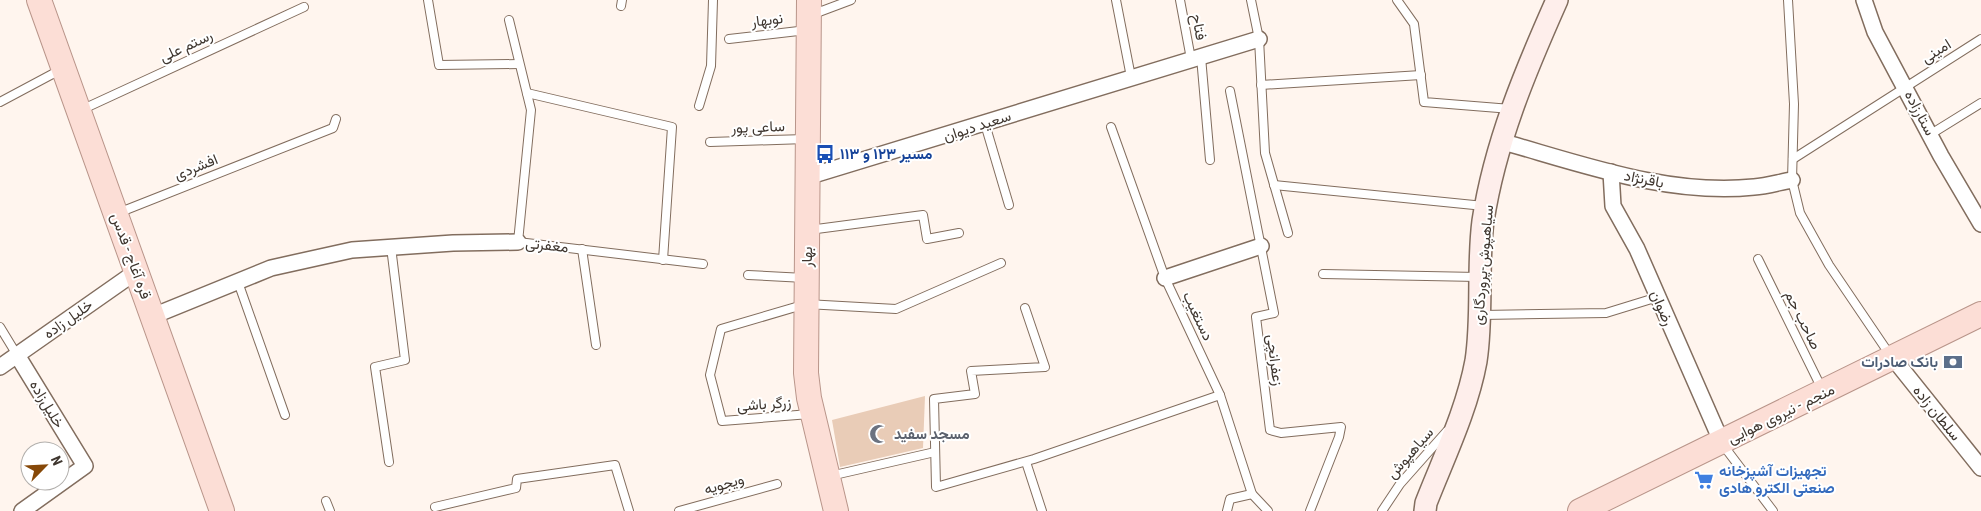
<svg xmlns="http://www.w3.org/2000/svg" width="1981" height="511" font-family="'Roboto Condensed',Vazirmatn,sans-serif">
  <rect width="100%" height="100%" fill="#fff5ee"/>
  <path fill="#e9ccb7" d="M925 396 923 448 840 467 832 420Z"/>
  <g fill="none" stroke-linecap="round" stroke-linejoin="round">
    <g stroke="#826d5e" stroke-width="10">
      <g id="lane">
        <path d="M428 0 439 65 519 64"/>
        <path d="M1116 0 1131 77"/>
        <path d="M1180 0 1191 59"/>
        <path d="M1251 0 1259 39 1265 153 1288 233"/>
        <path d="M1397 0 1414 24 1424 102 1511 109"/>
        <path d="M1788 0 1794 104 1792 180 1800 213 1829 265 1890 355"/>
        <path d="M621 6 622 0"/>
        <path d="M811 15 851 0"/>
        <path d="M509 20 531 110 518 242 703 264"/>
        <path d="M729 39 807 30"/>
        <path d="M1201 57 1210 160"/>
        <path d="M1261 85 1421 75"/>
        <path d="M1230 91 1274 313 1256 317 1270 430 1281 433 1341 427 1339 437 1310 511"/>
        <path d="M527 93 672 127 663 260"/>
        <path d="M0 102 60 70"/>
        <path d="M699 106 711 66 713 0"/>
        <path d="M81 110 304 7"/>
        <path d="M985 124 1009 205"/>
        <path d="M1111 127 1165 278 1220 395 1252 494 1268 511"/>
        <path d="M1931 134 1981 103"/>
        <path d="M710 142 806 139"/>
        <path d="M1793 159 1981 39"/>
        <path d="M1274 185 1484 206"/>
        <path d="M118 213 333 128 336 119"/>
        <path d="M809 230 923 215 927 239 959 233"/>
        <path d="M582 249 596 345"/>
        <path d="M1758 259 1822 389"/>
        <path d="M1323 274 1478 277"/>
        <path d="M748 275 805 278"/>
        <path d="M238 282 285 415"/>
        <path d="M1025 308 1045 367 971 371 975 394 934 399 936 487 1034 459 1220 395"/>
        <path d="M1482 315 1606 313 1658 297"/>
        <path d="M0 327 17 355"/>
        <path d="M810 414 722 421 710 375 721 329 806 304 896 309 1001 263"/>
        <path d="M1723 445 1773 511"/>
        <path d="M389 462 375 367 405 360 391 247"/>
        <path d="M1026 462 1042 511"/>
        <path d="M830 476 935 452"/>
        <path d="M326 501 330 511"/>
        <path d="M435 507 516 488 517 479 615 465 629 511"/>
        <path d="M679 511 777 484"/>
        <path d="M1227 511 1230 499 1252 494"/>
        <path d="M1382 511 1400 484 1447 431"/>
      </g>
    </g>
    <g stroke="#826d5e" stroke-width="18">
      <g id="street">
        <path d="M1864 0 1875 32 1941 156 1981 224"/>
        <path d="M1500 141C1582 164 1668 196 1754 187 1767 186 1780 182 1792 180"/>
        <path d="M1611 172 1613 206 1637 249 1722 443"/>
        <path d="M807 177 1259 39"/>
        <path d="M1165 278 1261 246"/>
        <path d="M153 316 271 268 352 250 453 243 518 242"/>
        <path d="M17 355 85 466 22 511"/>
        <path d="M1893 358 1981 468"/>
        <path d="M0 367 137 271"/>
      </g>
    </g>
    <g stroke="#826d5e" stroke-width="24">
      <path id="secondary" d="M1425 511 1426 503C1444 457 1467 410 1476 361 1483 316 1477 267 1483 221 1495 143 1525 72 1557 0"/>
    </g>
    <g stroke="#b9958a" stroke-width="26">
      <g id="primary">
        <path d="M39 0 222 511"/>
        <path d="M809 0 806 373 809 398 836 511"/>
        <path d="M1580 511 1981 314"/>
      </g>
    </g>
    <use href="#lane" stroke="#fff" stroke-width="8"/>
    <use href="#street" stroke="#fff" stroke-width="15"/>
    <use href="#secondary" stroke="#feeeeb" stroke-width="21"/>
    <use href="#primary" stroke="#fcded6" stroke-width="24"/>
  </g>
  <defs>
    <g id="bus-bare" transform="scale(1.5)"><path d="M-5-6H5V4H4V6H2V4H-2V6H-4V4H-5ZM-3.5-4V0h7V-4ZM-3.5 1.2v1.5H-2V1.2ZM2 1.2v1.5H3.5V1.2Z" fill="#1a4fb4" stroke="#fff" stroke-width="2.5" paint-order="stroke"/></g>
    <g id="bank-bare" transform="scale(1.5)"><path d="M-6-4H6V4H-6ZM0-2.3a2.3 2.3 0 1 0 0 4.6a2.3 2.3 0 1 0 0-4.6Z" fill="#5c6f8a" stroke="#fff" stroke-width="2.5" paint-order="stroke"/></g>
    <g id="mosque-bare" transform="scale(1.5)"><path d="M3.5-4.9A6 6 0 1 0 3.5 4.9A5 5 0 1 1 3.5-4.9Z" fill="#6b7280" stroke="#fff" stroke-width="2.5" paint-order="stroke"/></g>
    <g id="supermarket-bare" transform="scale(1.5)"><path d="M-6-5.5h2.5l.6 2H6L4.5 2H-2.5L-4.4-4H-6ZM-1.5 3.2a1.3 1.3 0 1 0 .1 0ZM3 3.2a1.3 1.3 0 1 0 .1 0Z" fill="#3f7fe0" stroke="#fff" stroke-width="2.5" paint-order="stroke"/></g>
  </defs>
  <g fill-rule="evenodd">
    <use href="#bus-bare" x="825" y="154"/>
    <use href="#bank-bare" x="1953" y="362"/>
    <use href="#mosque-bare" x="879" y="434"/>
    <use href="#supermarket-bare" x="1704" y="480"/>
  </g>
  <g text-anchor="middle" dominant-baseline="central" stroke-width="4" stroke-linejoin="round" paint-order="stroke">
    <g font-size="15" fill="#3f362f" stroke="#fff">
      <text transform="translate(767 20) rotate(-7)">نوبهار</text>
      <text transform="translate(1199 27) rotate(79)">فتاح</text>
      <text transform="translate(186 46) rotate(-25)">رستم علی</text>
      <text transform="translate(1936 51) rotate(-32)">امینی</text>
      <text transform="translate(1920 113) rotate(62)">ستارزاده</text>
      <text transform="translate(977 126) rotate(-18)">سعید دیوان</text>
      <text transform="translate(758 127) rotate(-2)">ساعی پور</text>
      <text transform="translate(196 167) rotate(-22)">افشردی</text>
      <text transform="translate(1644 179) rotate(11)">باقرنژاد</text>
      <text transform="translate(547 245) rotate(6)">مغفرتی</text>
      <text transform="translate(131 256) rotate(70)">قره آغاج - قدس</text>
      <text transform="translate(807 257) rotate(-90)">بهار</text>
      <text transform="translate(1483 265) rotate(-85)">سیاهپوش-پروردگاری</text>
      <text transform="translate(1662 308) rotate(67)">رضوان</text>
      <text transform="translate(1198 316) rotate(65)">دستغیب</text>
      <text transform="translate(68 319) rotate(-35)">خلیل زاده</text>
      <text transform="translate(1803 320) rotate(64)">صاحب جم</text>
      <text transform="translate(1275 360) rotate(83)">زعفرانچی</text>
      <text transform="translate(47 404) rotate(59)">خلیل‌زاده</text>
      <text transform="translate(764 404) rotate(-4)">زرگر باشی</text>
      <text transform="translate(1937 413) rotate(51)">سلطان زاده</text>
      <text transform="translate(1781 414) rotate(-26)">منجم - نیروی هوایی</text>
      <text transform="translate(1410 453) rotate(-49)">سیاهپوش</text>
      <text transform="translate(724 484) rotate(-16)">ویجویه</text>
    </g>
    <g font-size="15" font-weight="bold" fill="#164399" stroke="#fff" text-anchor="start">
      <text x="840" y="154">مسیر ۱۲۳ و ۱۱۳</text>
    </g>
    <g font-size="15" font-weight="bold" fill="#4e5e75" stroke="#fff" text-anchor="end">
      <text x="1938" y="362">بانک صادرات</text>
    </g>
    <g font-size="15" font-weight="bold" fill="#5b616d" stroke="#fff" text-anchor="start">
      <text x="894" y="434">مسجد سفید</text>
    </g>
    <g font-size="15" font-weight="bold" fill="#366cbe" stroke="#fff" text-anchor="start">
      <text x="1719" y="471">تجهیزات آشپزخانه<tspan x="1719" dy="17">صنعتی الکترو هادی</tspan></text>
    </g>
  </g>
  <g transform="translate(45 466) rotate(66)"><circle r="24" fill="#ffffff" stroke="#b2afac"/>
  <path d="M0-4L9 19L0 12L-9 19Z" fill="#864808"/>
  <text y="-8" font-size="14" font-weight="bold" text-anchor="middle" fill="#3f362f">N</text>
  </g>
</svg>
